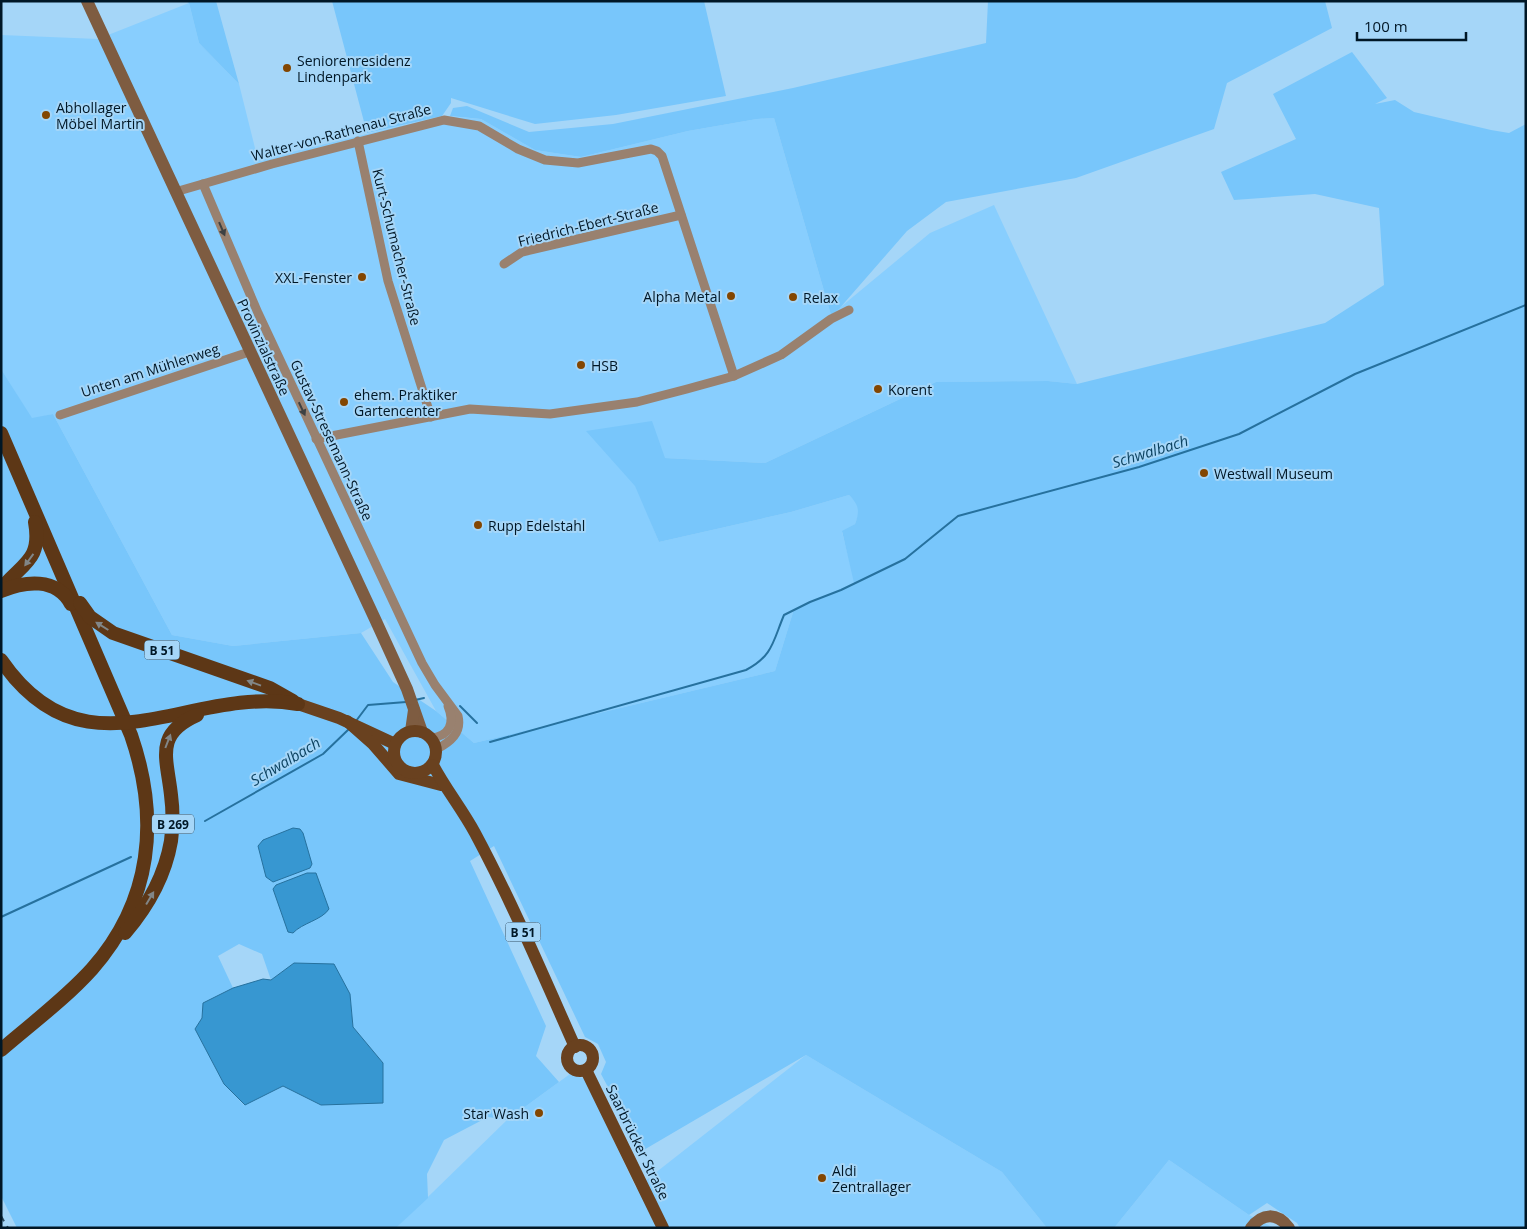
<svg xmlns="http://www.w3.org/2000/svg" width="1527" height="1229" font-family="'Open Sans',sans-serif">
  <rect width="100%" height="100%" fill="#a5d6f8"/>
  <g fill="#88cefe">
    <path d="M189 3 199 43 239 84 258 160 442 116 481 119 535 150 581 157 688 131 757 119 774 118 831 315 930 233 994 205 1077 384 1048 381 936 382 765 463 665 458 587 431 636 486 659 542 791 512 849 495 857 503 859 513 855 524 842 532 855 583 794 609 775 671 474 743 436 711 385 619 361 633 233 646 172 635 53 414 32 419 1 369V35L98 39Z"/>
    <path d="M806 1055 1002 1172 1047 1228H396L507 1120 570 1074 585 1079 636 1188Z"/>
    <path d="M1169 1160 1249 1215 1274 1228H1114Z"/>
  </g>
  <g fill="#78c6fb" fill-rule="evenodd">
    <path d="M186 1H216L239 84 199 43 189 3Z"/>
    <path d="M332 1H704L726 96 616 115 535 124 451 98V103L442 116 367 133Z"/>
    <path d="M988 1H1325L1332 28 1227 83 1214 129 1076 178 946 202 907 231 839 309 831 315 774 118 757 119 688 131 581 157 535 150 481 119 450 116 453 108 467 106 529 132 613 124 793 88 986 43Z"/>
    <path d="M1352 52 1387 98 1375 104 1395 100 1414 112 1491 130 1509 133 1526 124V1228H1300L1297 1223 1267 1203 1249 1215 1169 1160 1114 1228H1047L1002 1172 806 1055 642 1151 601 1074 606 1062 598 1044 585 1037 494 846 470 861 546 1026 536 1056 559 1082 507 1120 488 1117 444 1140 427 1174 428 1198 396 1228H17L1 1196V369L32 418 53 414 172 635 233 646 361 633 393 682 436 711 474 743 775 671 794 609 854 583 842 531 855 524C860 511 859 505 849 495L791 512 659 542 635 486 586 431 652 421 665 458 765 463 936 382 1048 381 1077 384 1325 323 1384 285 1379 208 1315 194 1234 200 1221 172 1296 139 1273 94ZM239 944 262 954 271 980 294 963 350 994 353 1027 383 1063 321 1105 283 1086 244 1105 224 1084 195 1029 202 1018 204 1003 233 988 218 956Z"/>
  </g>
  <g fill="#3797d1" stroke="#26719e">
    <path d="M293 828 300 829 303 833 312 864 310 868 273 882 266 877 258 846 263 840Z"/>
    <path d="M307 873H316L329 909C322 920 302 923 293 933L288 932 273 889 276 885Z"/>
    <path d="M294 963 334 964 350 994 353 1027 383 1063V1103L321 1105 283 1086 245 1105 224 1084 195 1029 202 1018 203 1003 233 988 263 979 271 980Z"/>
  </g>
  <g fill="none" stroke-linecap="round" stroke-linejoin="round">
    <g stroke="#26719e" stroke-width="2">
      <path d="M415 700 424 698"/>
      <path d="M460 706 477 723"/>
      <path d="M356 721 368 705 406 702"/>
      <path d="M490 742 746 670C773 656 773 641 784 615L810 602 841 590 905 559 958 516 1139 467 1239 434 1355 374 1526 305"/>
      <path d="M205 821 323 754 350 728"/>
      <path d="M1 917 131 857"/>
    </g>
    <g stroke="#99816f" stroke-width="9">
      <path d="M358 141 388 281 431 417"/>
      <path d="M203 184 258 313 422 663 435 685 458 716C462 733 450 742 437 749"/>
      <path d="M175 192 272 164 444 120 479 126 518 149 545 160 578 163 651 149 657 151 662 156 734 376"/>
      <path d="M504 264 522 252 681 215"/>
      <path d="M60 415 249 352"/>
      <path d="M316 439 470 409 550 414 637 402 687 389 734 376 781 355 831 319 849 310"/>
      <path d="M431 738C450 736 455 723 448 706"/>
    </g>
    <g stroke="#7e5c41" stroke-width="12">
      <path d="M87 1 375 619 407 689 422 732"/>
      <path d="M411 731 414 710"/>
      <path d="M1251 1228C1262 1213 1277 1212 1289 1228"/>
    </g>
    <g stroke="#69411f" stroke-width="12">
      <path d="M298 704 339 718 395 744"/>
      <path d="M347 721 373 744 399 774 441 785"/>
      <circle cx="415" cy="752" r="21"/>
      <path d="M433 765C445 788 462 809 475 833 512 902 543 975 575 1047"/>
      <circle cx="580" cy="1058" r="13"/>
      <path d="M586 1070 663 1228"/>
    </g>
    <g stroke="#5d3716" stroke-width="14">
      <path d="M1 433 131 735C160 819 152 901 92 969 65 999 31 1024 1 1050"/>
      <path d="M1 589C22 563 42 561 35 522"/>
      <path d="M1 591C25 581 56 577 71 604"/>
      <path d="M80 603 90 617 113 633 270 688 293 701"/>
      <path d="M1 660C86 784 188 684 298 704"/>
      <path d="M125 933C148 906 165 876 171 841 173 826 173 810 171 795 167 758 154 734 197 715"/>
    </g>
    <path stroke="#2b495d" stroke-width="2" stroke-dasharray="6 6" stroke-linecap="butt" d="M1 1216 8 1228"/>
  </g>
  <defs><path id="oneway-solid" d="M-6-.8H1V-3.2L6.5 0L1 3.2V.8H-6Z" transform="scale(1.25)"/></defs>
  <g fill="#3d4143">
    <use href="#oneway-solid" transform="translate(222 229) rotate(67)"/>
    <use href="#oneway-solid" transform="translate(302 409) rotate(65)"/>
  </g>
  <g fill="#818687">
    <use href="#oneway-solid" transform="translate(29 560) rotate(126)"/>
    <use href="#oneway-solid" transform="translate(102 626) rotate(-148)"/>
    <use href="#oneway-solid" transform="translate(254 683) rotate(-160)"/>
    <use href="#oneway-solid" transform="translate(168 741) rotate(-69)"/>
    <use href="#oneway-solid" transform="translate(150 898) rotate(-59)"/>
  </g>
  <g fill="#834601" stroke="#a5d6f8" stroke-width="2">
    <circle cx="287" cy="68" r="5"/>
    <circle cx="46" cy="115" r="5"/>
    <circle cx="362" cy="277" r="5"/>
    <circle cx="731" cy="296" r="5"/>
    <circle cx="793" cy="297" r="5"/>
    <circle cx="581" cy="365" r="5"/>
    <circle cx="878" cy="389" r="5"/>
    <circle cx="344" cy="402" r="5"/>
    <circle cx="1204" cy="473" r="5"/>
    <circle cx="478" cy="525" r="5"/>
    <circle cx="539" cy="1113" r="5"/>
    <circle cx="822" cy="1178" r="5"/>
  </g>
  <g text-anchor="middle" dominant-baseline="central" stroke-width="4" stroke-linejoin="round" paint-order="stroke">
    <g fill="#a5d6f8" stroke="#325065" stroke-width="1">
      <rect x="144.5" y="640.5" width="35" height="19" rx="4"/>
      <rect x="152" y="814.5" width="42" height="19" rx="4"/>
      <rect x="505.5" y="922.5" width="35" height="19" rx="4"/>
    </g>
    <g font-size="12" font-weight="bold" fill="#001726">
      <text x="162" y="650">B 51</text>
      <text x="173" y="824">B 269</text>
      <text x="523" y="932">B 51</text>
    </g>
    <g font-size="14" fill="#001726" stroke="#a5d6f8" text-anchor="start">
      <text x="297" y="60">Seniorenresidenz<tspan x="297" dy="16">Lindenpark</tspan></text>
      <text x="56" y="107">Abhollager<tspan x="56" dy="16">Möbel Martin</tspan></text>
      <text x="352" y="277" text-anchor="end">XXL-Fenster</text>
      <text x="721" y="296" text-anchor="end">Alpha Metal</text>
      <text x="803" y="297">Relax</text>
      <text x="591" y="365">HSB</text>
      <text x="888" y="389">Korent</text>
      <text x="354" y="394">ehem. Praktiker<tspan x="354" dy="16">Gartencenter</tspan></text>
      <text x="1214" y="473">Westwall Museum</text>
      <text x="488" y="525">Rupp Edelstahl</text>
      <text x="529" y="1113" text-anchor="end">Star Wash</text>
      <text x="832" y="1170">Aldi<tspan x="832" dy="16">Zentrallager</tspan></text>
    </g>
    <g font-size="14" fill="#001726" stroke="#a5d6f8">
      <text transform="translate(341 132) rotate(-15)">Walter-von-Rathenau Straße</text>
      <text transform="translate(588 224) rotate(-14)">Friedrich-Ebert-Straße</text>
      <text transform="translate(397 247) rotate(76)">Kurt-Schumacher-Straße</text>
      <text transform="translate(264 347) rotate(65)">Provinzialstraße</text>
      <text transform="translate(150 370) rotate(-18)">Unten am Mühlenweg</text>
      <text transform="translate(332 440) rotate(65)">Gustav-Stresemann-Straße</text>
      <text transform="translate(638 1142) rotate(64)">Saarbrücker Straße</text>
    </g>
    <g font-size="15" font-style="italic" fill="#093f5d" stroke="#a5d6f8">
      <text transform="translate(1150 451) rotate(-17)">Schwalbach</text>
      <text transform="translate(285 761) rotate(-31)">Schwalbach</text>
    </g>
  </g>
  <rect width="1527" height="1229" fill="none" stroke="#001726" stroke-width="5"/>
  <path d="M1357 32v8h109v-8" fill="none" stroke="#001726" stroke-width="2.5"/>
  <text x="1364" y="32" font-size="15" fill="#001726" stroke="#a5d6f8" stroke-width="4" paint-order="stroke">100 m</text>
</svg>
